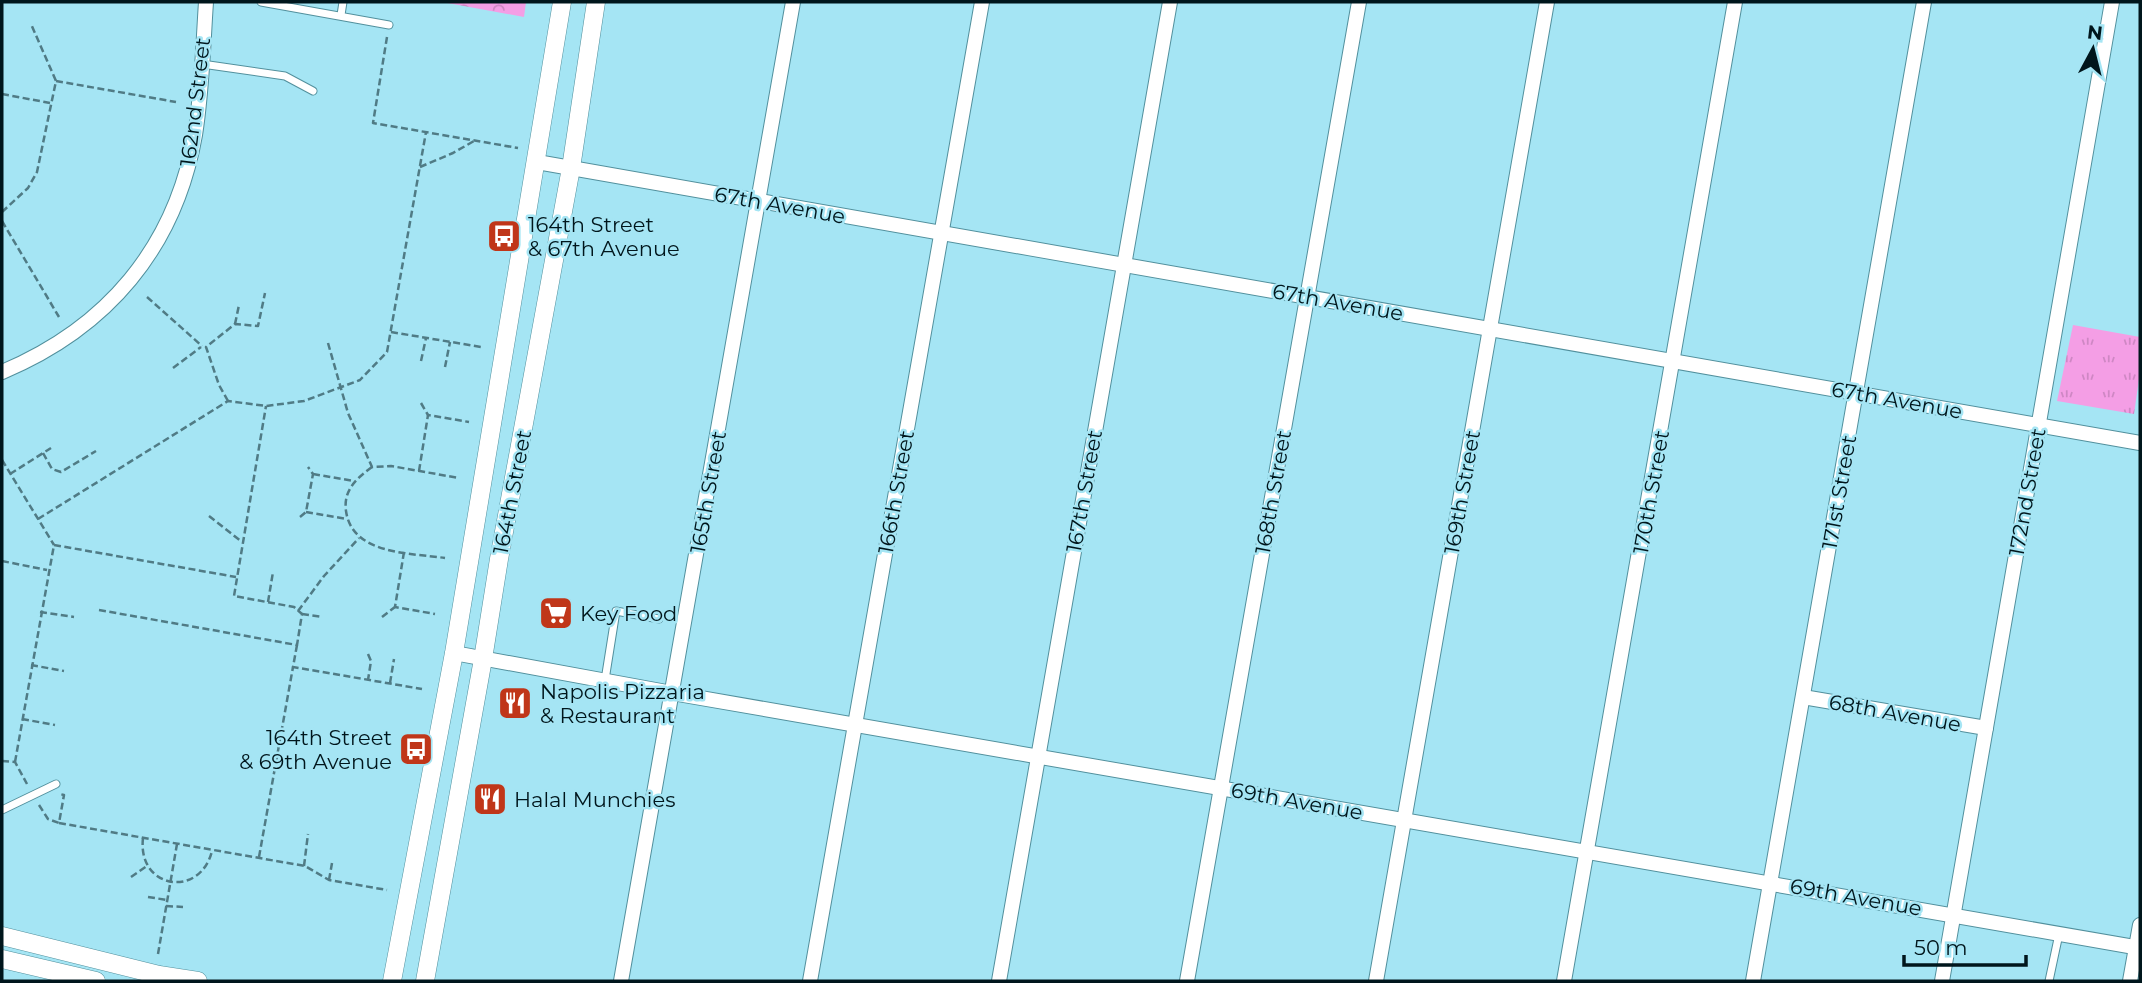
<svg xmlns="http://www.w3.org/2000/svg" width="2142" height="983" font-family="Montserrat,sans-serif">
  <defs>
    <pattern id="grass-tufts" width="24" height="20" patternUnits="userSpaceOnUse" patternTransform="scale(1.75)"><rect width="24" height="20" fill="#f49ee5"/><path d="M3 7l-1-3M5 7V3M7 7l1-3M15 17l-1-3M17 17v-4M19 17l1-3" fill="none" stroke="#cf87c4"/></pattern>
    <pattern id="park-crowns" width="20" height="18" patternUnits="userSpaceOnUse" patternTransform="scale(1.75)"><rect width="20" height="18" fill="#f49ee5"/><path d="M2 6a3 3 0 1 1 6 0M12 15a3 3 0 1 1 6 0" fill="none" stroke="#cf87c4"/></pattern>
  </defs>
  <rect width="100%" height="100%" fill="#a5e5f4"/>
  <path fill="url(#grass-tufts)" d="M2073 325 2140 337V372L2134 414 2057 401Z"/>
  <path fill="url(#park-crowns)" d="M442 2H526L524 17Z"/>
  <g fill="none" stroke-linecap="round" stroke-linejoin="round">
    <g stroke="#52909d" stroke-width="9">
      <g id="service">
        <path d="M261 2 389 25"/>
        <path d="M341 15 343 2"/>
        <path d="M202 64 285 76 313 91"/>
        <path d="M605 680 616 611 659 619"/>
        <path d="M2 810 56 784"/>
        <path d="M2049 981 2059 934"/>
      </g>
    </g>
    <g stroke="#52909d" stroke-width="16">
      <g id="minor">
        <path d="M537 162 2140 443"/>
        <path d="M2 372C107 328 175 248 195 135 202 92 203 46 206 2"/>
        <path d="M454 653 672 693 2140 948"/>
        <path d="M1803 697 1986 728"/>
        <path d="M621 981 793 2"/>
        <path d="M810 981 982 2"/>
        <path d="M999 981 1170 2"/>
        <path d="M1187 981 1359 2"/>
        <path d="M1376 981 1547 2"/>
        <path d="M1564 981 1735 2"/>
        <path d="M1753 981 1924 2"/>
        <path d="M1942 981 2112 2"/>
        <path d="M2130 981 2140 925"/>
      </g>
    </g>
    <g stroke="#52909d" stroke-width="19">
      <g id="tertiary">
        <path d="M2 936 159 975 198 981"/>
        <path d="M2 959 96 981"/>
        <path d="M392 981 454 653 562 2"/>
        <path d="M425 981 483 659 499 559 571 168 596 2"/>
      </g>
    </g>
    <g stroke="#507b85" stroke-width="2.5" stroke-dasharray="7 3.5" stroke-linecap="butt">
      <path d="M387 37 373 123 518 148"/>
      <path d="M56 81 176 102"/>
      <path d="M2 94 50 103"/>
      <path d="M420 167 453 153 474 141"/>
      <path d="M2 212 28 188 37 172 56 81 31 24"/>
      <path d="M2 221 59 317"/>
      <path d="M147 297 202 346"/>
      <path d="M235 324 239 305"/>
      <path d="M391 332 481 347"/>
      <path d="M328 343 348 413 372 467 391 466 459 478"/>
      <path d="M421 361 426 338"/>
      <path d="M445 367 450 342"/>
      <path d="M173 368 201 347"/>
      <path d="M228 401 219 385 206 347 235 324 258 326 265 293"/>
      <path d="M421 403 428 415"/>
      <path d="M43 453 52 469 61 472 96 451"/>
      <path d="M2 460 54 545"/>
      <path d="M372 467C357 478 343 490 346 511 352 555 411 553 445 558"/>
      <path d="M419 471 428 415 469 422"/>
      <path d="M10 474 51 448"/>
      <path d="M313 474 354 481"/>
      <path d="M306 512 347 519"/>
      <path d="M209 516 242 542"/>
      <path d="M300 517 306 512 313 474 308 467"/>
      <path d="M38 519 228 401 266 406 304 401 360 380 387 352 426 132"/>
      <path d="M404 552 395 607 435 614"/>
      <path d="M2 561 47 570"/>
      <path d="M268 602 273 572"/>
      <path d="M99 610 297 645 302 614 294 607 234 596 266 406"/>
      <path d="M298 611 324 576 359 538"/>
      <path d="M40 612 74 617"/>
      <path d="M302 614 322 617"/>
      <path d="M382 617 395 607"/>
      <path d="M297 645 293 667 422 689"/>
      <path d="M368 654 371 661 368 680"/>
      <path d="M31 665 64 671"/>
      <path d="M390 683 394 659"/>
      <path d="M22 719 55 725"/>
      <path d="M2 761 15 762 27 784"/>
      <path d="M15 762 54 545 236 577"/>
      <path d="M39 805 48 819 59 823 64 795 60 794"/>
      <path d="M59 823 305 866 329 880 387 890"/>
      <path d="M143 838C137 889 200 899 212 851"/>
      <path d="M259 857 293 667"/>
      <path d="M304 866 308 834"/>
      <path d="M131 877 147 866"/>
      <path d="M329 880 332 863"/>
      <path d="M148 897 167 900"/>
      <path d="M166 906 183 907"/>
      <path d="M158 954 177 844"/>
    </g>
    <use href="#service" stroke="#fff" stroke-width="7"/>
    <use href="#minor" stroke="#fff" stroke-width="14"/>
    <use href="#tertiary" stroke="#fff" stroke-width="18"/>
  </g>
  <defs>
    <g id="bus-square" transform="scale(1.75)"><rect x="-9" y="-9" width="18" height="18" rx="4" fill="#c03619" stroke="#a5e5f4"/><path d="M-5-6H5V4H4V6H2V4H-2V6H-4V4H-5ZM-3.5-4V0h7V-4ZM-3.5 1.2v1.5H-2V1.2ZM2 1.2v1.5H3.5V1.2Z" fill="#fff"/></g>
    <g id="supermarket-square" transform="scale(1.75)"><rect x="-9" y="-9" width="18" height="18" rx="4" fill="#c03619" stroke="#a5e5f4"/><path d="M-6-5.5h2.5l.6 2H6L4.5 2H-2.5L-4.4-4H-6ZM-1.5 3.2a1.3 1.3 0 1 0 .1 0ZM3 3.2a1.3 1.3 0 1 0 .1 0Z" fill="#fff"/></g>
    <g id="restaurant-square" transform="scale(1.75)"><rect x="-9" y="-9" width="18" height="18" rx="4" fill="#c03619" stroke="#a5e5f4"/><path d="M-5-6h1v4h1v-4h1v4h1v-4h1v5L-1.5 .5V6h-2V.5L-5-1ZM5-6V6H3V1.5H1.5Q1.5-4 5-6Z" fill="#fff"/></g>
  </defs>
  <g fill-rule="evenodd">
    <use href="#bus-square" x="504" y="236"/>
    <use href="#supermarket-square" x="556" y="613"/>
    <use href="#restaurant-square" x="515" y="703"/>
    <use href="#bus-square" x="416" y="749"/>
    <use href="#restaurant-square" x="490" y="799"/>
  </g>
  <g text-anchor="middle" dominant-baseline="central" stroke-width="5" stroke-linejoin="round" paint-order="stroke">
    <g font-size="21" fill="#00161c" stroke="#a5e5f4">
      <text transform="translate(195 102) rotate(-83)">162nd Street</text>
      <text transform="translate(780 205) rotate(10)">67th Avenue</text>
      <text transform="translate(1338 302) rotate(10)">67th Avenue</text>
      <text transform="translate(1897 400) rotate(10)">67th Avenue</text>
      <text transform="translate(1084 491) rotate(-80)">167th Street</text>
      <text transform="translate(512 492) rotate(-79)">164th Street</text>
      <text transform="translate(708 492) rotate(-80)">165th Street</text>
      <text transform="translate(896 492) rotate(-80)">166th Street</text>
      <text transform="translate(1273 492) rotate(-80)">168th Street</text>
      <text transform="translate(1462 492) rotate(-80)">169th Street</text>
      <text transform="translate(1651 492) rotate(-80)">170th Street</text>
      <text transform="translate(1839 492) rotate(-80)">171st Street</text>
      <text transform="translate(2027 492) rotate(-80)">172nd Street</text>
      <text transform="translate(1895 713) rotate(10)">68th Avenue</text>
      <text transform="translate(1297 801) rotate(10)">69th Avenue</text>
      <text transform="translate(1856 897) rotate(10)">69th Avenue</text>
    </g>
    <g font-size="21" fill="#00161c" stroke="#a5e5f4" text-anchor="start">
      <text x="528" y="224">164th Street<tspan x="528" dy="24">&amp; 67th Avenue</tspan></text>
      <text x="580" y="613">Key Food</text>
      <text x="540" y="691">Napolis Pizzaria<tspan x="540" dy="24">&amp; Restaurant</tspan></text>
      <text x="392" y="737" text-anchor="end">164th Street<tspan x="392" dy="24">&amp; 69th Avenue</tspan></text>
      <text x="514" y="799">Halal Munchies</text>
    </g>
  </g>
  <rect width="2142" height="983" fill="none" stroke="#00161c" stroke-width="7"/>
  <g transform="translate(2093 49) rotate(7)" stroke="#a5e5f4" stroke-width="5" paint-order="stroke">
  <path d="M0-5L12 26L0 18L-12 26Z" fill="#00161c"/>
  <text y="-10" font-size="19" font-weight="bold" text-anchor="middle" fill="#00161c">N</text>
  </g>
  <path d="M1904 955v10h122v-10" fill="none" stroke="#00161c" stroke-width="3.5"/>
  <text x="1914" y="955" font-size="21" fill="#00161c" stroke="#a5e5f4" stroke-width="5" paint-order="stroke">50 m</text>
</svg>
